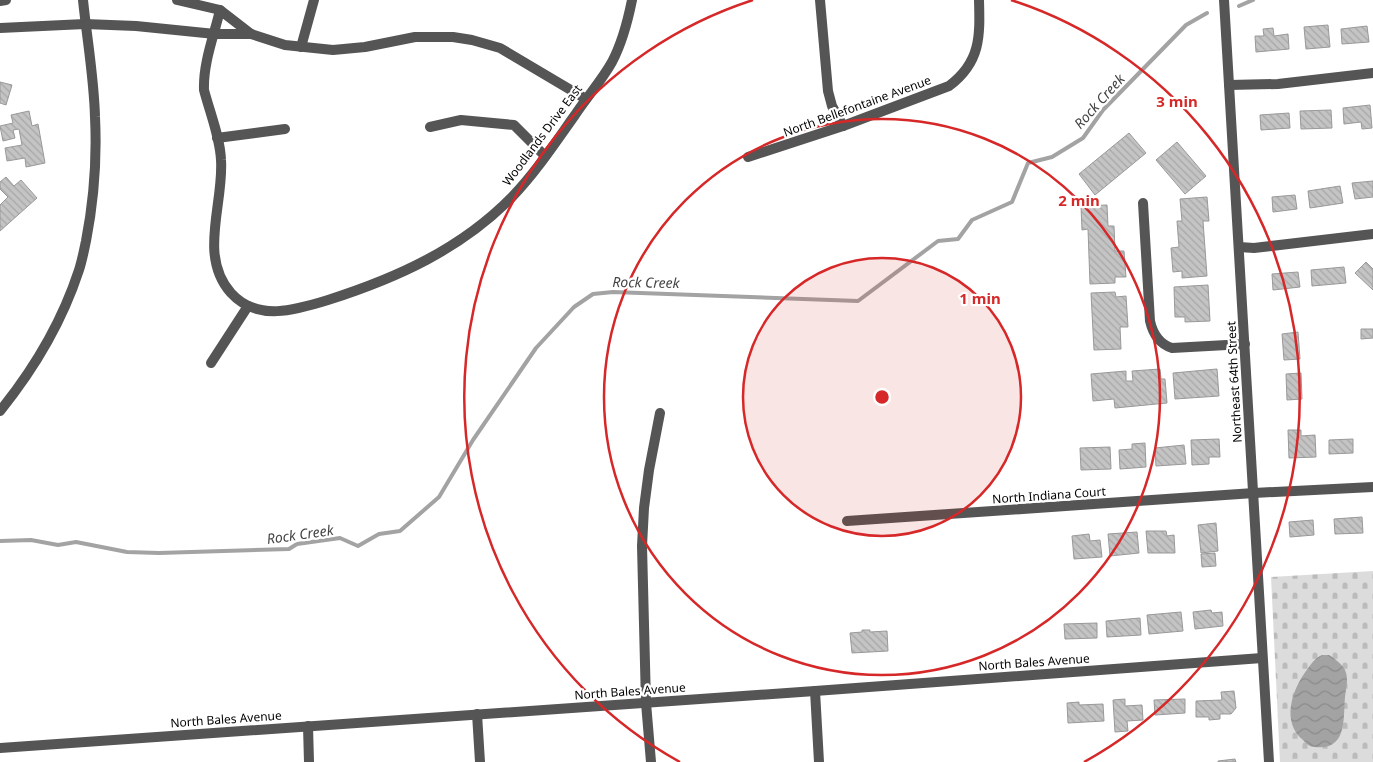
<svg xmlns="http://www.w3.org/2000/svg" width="1373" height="762" font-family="'Noto Sans',sans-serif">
  <defs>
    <pattern id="cemetery-stones" width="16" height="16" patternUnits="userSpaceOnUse" patternTransform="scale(1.25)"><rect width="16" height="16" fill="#dcdcdc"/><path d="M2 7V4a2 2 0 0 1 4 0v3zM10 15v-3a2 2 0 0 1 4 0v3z" fill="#bbb"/></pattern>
    <pattern id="water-waves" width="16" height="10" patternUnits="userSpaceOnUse" patternTransform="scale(1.25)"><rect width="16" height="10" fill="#a3a3a3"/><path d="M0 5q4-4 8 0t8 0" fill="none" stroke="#8b8b8b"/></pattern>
    <pattern id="building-back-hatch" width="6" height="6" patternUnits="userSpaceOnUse" patternTransform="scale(1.25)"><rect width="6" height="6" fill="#c4c4c4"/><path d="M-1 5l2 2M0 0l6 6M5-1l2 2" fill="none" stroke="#a7a7a7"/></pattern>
  </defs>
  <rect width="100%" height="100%" fill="#fff"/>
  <path fill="url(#cemetery-stones)" d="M1373 571V762H1280L1271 577Z"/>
  <path fill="url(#water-waves)" d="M1322 655H1329C1334 658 1342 664 1345 670 1349 679 1346 688 1345 697 1343 717 1348 751 1315 747 1309 747 1307 744 1303 740 1281 722 1292 690 1306 671 1311 664 1315 658 1322 655Z"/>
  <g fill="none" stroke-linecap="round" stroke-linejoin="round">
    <g stroke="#a3a3a3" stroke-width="4">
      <path d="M1239 6 1253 0"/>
      <path d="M0 541 31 540 58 545 76 542 127 552 159 553 289 549 297 544 340 538 358 546 379 534 400 531 439 497 473 440 536 348 574 307 593 294 613 292 858 301 938 241 958 239 972 220 1012 202 1028 163 1052 157 1083 138 1103 110 1186 25 1207 13"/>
    </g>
  </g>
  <g fill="url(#building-back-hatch)" stroke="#999">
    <path d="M1328 25 1330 47 1306 49 1304 27Z"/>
    <path d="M1367 26 1369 42 1342 44 1341 29Z"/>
    <path d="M1273 28 1274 36 1288 34 1289 49 1256 52 1255 36H1264L1263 29Z"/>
    <path d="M0 82 12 85 6 105 0 103Z"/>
    <path d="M1370 105 1372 128 1362 129 1361 122 1344 124 1343 108Z"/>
    <path d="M1331 110 1332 128 1301 129 1300 111Z"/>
    <path d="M29 111 32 126 38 124 45 163 26 167 25 158 7 161 5 148 22 145 19 129 13 130 15 138 3 141 0 126 13 123 11 115Z"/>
    <path d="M1289 113 1290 128 1261 130 1260 115Z"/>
    <path d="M1129 133 1146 153 1095 195 1079 174Z"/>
    <path d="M1177 142 1206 176 1185 194 1156 160Z"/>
    <path d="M6 177 14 186 21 180 37 198 0 231V205L8 197 0 189V182Z"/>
    <path d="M1373 181V197L1355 199 1352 183Z"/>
    <path d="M1340 186 1343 203 1310 208 1308 191Z"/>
    <path d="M1295 195 1297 209 1273 212 1272 197Z"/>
    <path d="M1207 197 1209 221H1203L1207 276 1182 278V271L1173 272 1171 248 1179 247 1177 221H1182L1180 199Z"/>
    <path d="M1107 205 1108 226H1114L1115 251H1124L1126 277H1115V283L1090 284 1088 229 1082 230 1081 206Z"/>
    <path d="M1366 262 1373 269V290L1355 273Z"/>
    <path d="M1344 267 1346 283 1312 286 1311 270Z"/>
    <path d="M1298 272 1300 287 1273 290 1272 274Z"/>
    <path d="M1208 285 1210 321 1185 322V317H1175L1174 287Z"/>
    <path d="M1115 292 1116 297 1126 296 1128 327H1120L1121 349 1094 350 1091 293Z"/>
    <path d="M1361 329H1373V338L1361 339Z"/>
    <path d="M1298 332 1300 359 1284 360 1282 334Z"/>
    <path d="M1160 369 1161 379H1165L1167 403 1115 408 1114 399 1093 401 1091 374 1126 371V381H1133L1132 371Z"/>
    <path d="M1217 369 1219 396 1175 399 1173 373Z"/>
    <path d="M1301 373 1302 399 1287 400 1286 374Z"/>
    <path d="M1288 430H1301V436L1315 435 1316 457 1289 458Z"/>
    <path d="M1219 439 1220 457H1209V464L1192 465 1191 440Z"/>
    <path d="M1353 439V453L1329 454V440Z"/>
    <path d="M1145 443 1146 467 1120 469 1119 450 1132 449V444Z"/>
    <path d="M1184 445 1186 464 1156 466 1155 448Z"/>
    <path d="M1110 447 1111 469 1081 470 1080 448Z"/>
    <path d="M1362 517 1363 533 1335 534 1334 519Z"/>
    <path d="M1313 520 1314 535 1290 537 1289 522Z"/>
    <path d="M1216 523 1218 551 1201 553 1198 525Z"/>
    <path d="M1146 531H1166L1167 536 1174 535 1175 553H1148Z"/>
    <path d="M1137 532 1139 553 1110 556 1108 534Z"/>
    <path d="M1089 534 1090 541 1100 540 1102 557 1074 559 1072 536Z"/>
    <path d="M1215 553 1216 566 1202 567 1201 554Z"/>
    <path d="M1211 610 1212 613 1222 612 1223 626 1195 629 1193 612Z"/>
    <path d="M1181 612 1183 631 1149 634 1147 615Z"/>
    <path d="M1140 618 1141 635 1107 637 1106 621Z"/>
    <path d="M1097 623V638L1065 639 1064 624Z"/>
    <path d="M862 630H870V632L887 631 888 651 852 653 850 633 862 632Z"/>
    <path d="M1234 691 1236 708 1231 714H1220V719L1209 720V717H1196V701L1222 700 1221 692Z"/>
    <path d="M1125 699V706L1142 705 1143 720 1127 721 1128 731 1115 732 1113 700Z"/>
    <path d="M1185 699V713L1155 715 1154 700Z"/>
    <path d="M1079 702V705L1103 704 1104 721 1068 723 1067 703Z"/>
    <path d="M1235 759 1236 762H1218V761Z"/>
  </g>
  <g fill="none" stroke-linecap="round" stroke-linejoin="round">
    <g stroke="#555" stroke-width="10">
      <path d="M177 0 220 10 251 34"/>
      <path d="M820 0 828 91 832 106 843 126"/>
      <path d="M0 1 6 0"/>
      <path d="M220 10C214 36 203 63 204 90 210 113 220 137 221 160 224 204 198 256 231 293 257 322 296 310 328 300 397 278 461 249 512 197 536 172 555 143 575 115 587 97 602 80 612 62 622 43 628 20 632 0"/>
      <path d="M0 28 85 24 136 26 215 34H251L285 45 333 50 365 47 415 37H453L472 40 500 48 586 99"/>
      <path d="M301 47 314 0"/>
      <path d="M1229 85 1278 84 1373 73"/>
      <path d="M430 127 461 120 514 125 545 156"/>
      <path d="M217 138 285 129"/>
      <path d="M748 157 843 126 949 86C981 62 980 36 979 0"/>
      <path d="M1143 203 1150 321C1153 334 1159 344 1172 348L1245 344"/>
      <path d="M1239 247 1254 248 1373 234"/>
      <path d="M211 363 248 306"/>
      <path d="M847 521 1254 493 1373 487"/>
      <path d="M815 691 819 762"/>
      <path d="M477 714 480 762"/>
      <path d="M308 726 309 762"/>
      <path d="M651 762 646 703 642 546 644 508 649 470 660 413"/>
    </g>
    <g stroke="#555" stroke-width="10">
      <path d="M1224 0 1269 762"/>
      <path d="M0 411C34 369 62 322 79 270 82 261 84 250 86 241 94 200 97 158 95 117 94 78 87 39 83 0"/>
      <path d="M0 748 815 691 1262 658"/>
    </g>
  </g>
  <circle cx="882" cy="397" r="139" fill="#d62828" fill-opacity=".12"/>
  <g fill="none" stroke="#d62828" stroke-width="2.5">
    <circle cx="882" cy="397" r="139"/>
    <circle cx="882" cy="397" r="278"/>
    <path d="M680 762A417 417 0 0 1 753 0M1011 0A417 417 0 0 1 1084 762"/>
  </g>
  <g text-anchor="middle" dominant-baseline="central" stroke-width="4.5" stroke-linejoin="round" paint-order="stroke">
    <g font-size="12" fill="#000" stroke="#fff">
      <text transform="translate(857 106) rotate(-20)">North Bellefontaine Avenue</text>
      <text transform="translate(542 135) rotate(-53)">Woodlands Drive East</text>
      <text transform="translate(1234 382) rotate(-93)">Northeast 64th Street</text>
      <text transform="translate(1049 495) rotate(-4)">North Indiana Court</text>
      <text transform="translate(1034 662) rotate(-4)">North Bales Avenue</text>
      <text transform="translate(630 691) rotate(-4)">North Bales Avenue</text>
      <text transform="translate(226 719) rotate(-4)">North Bales Avenue</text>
    </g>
    <g font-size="14" font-style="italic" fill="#444" stroke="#fff">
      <text transform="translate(1099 101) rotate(-48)">Rock Creek</text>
      <text transform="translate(646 282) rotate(1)">Rock Creek</text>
      <text transform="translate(300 534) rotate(-8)">Rock Creek</text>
    </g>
  </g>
  <circle cx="882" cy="397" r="8" fill="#d62828" stroke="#fff" stroke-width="2.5"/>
  <g font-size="15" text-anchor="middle" font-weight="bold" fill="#d62828" stroke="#fff" stroke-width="4.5" stroke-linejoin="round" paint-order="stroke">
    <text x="1177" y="107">3 min</text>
    <text x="1079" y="206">2 min</text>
    <text x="980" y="304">1 min</text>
  </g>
</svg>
